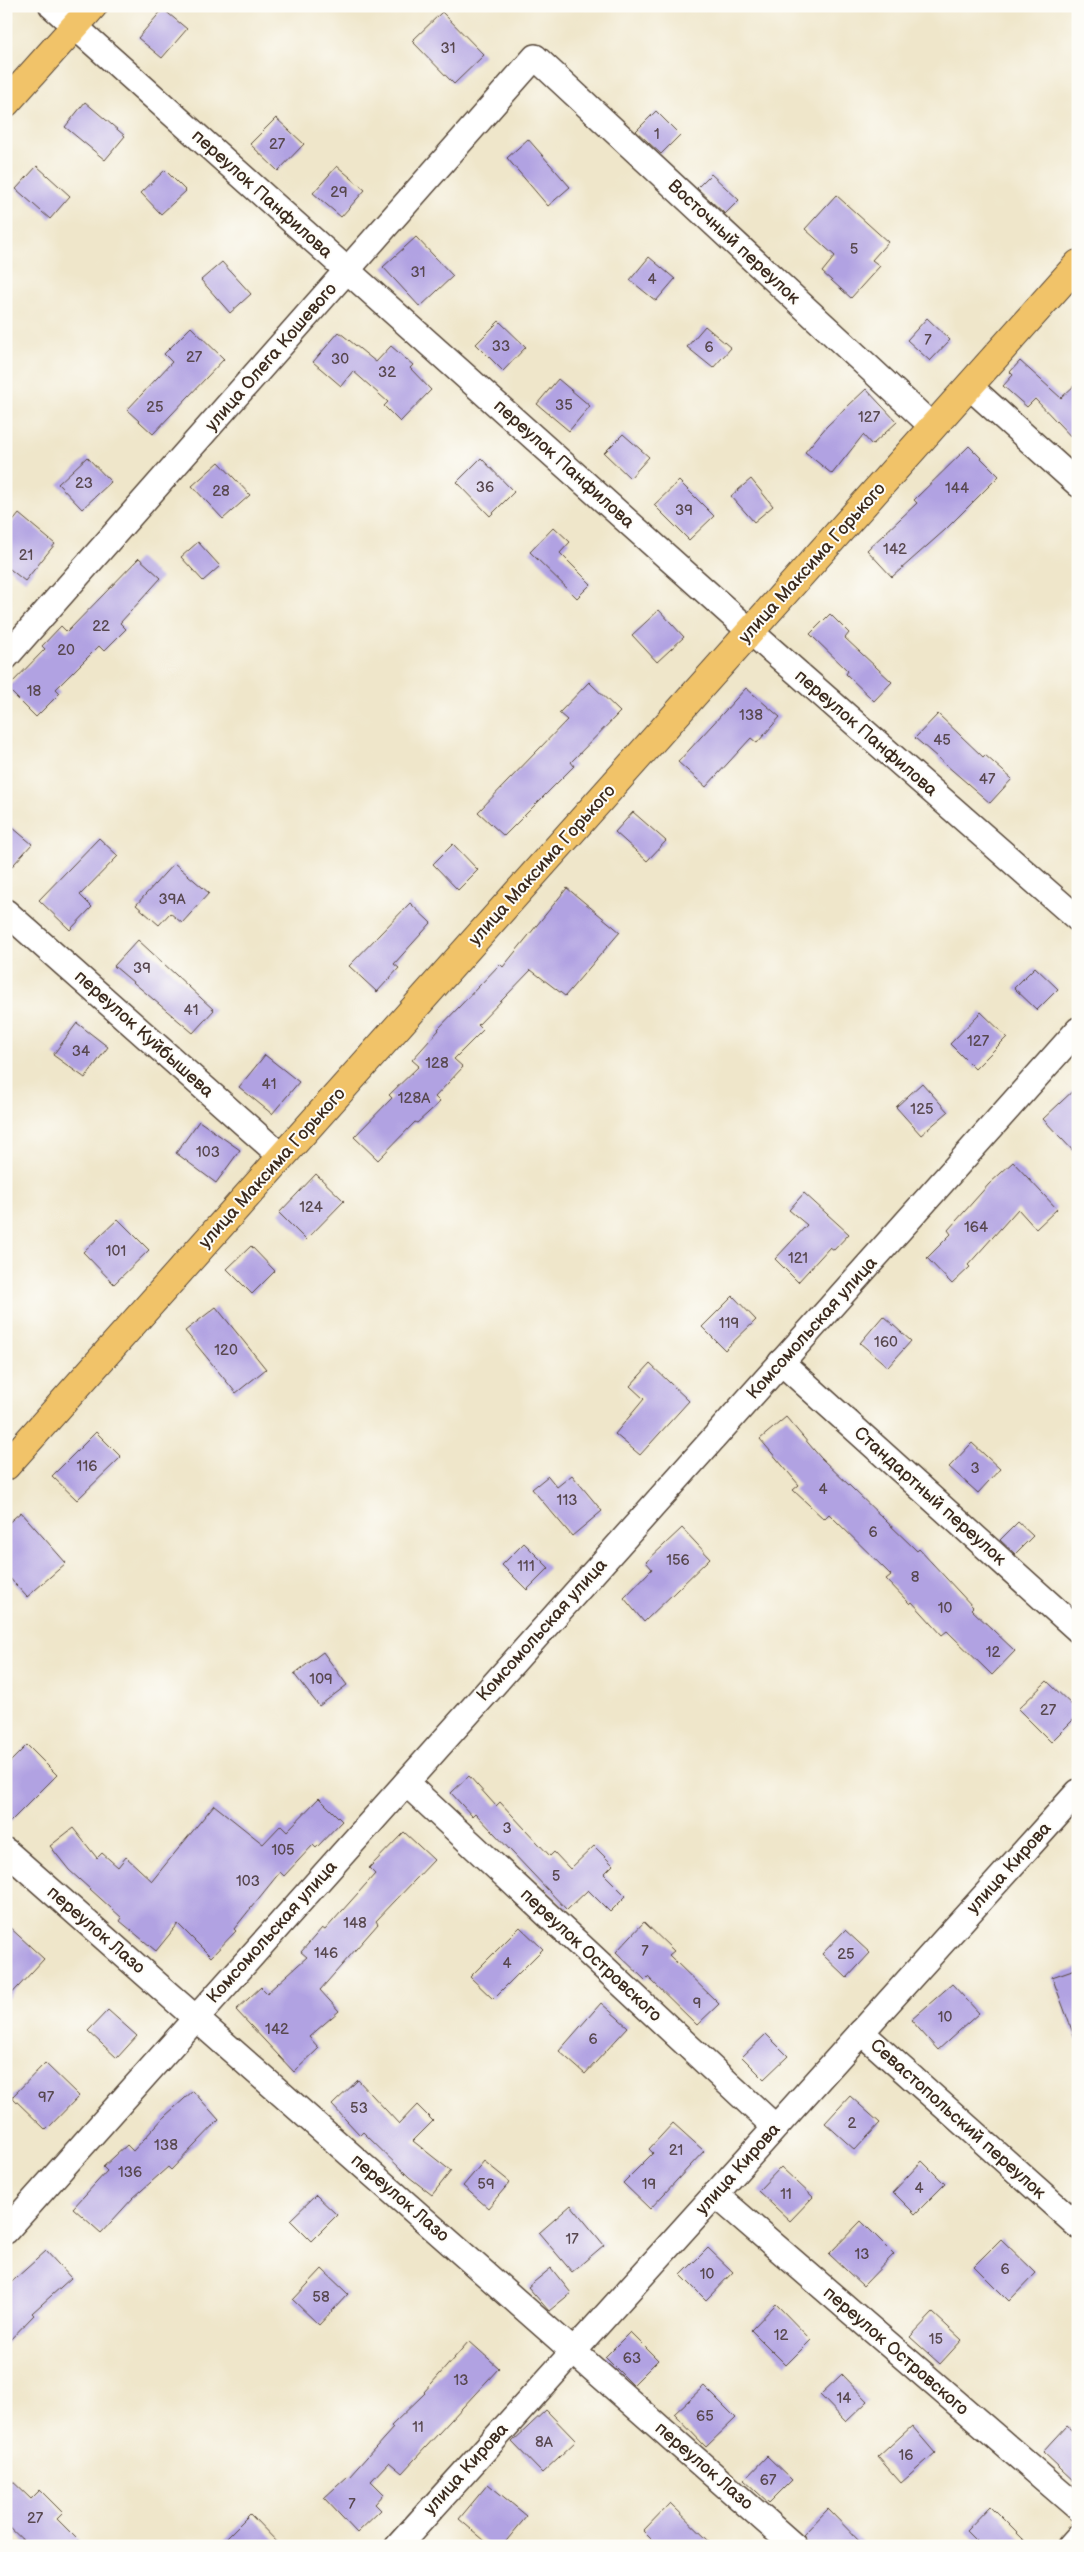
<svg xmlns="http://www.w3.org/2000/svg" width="1084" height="2552" font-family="'Balsamiq Sans',sans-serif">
  <rect width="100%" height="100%" fill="#fdfcf7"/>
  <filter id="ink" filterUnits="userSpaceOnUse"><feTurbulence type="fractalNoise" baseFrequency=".02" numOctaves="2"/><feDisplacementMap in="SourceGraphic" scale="10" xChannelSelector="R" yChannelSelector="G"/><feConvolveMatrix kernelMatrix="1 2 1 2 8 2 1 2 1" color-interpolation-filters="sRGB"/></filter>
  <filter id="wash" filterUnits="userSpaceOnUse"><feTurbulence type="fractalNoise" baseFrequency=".0096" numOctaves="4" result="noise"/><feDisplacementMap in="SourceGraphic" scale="20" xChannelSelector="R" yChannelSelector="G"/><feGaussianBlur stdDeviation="1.12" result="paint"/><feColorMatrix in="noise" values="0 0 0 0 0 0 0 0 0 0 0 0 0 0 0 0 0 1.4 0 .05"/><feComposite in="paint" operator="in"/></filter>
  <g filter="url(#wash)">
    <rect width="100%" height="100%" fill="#efe6ca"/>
    <g id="blocks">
      <g fill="#b1a2e2">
        <path d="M163 9 187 29 162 58 138 38Z"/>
        <path d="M442 12 484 55 454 84 412 41Z"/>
        <path d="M85 102 125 136 105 160 65 127Z"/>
        <path d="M656 111 680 135 661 154 636 131Z"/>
        <path d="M276 118 304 144 278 171 250 144Z"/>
        <path d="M528 139 570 187 548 206 507 158Z"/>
        <path d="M37 166 70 196 50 219 16 189Z"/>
        <path d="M337 166 365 190 341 217 313 193Z"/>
        <path d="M165 170 186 191 161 214 141 193Z"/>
        <path d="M711 174 739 200 725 214 697 188Z"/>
        <path d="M836 195 888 242 872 260 880 266 851 298 822 272 835 256 805 229Z"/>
        <path d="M416 237 453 276 420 307 383 267Z"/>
        <path d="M649 257 675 279 656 301 630 280Z"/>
        <path d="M222 262 251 294 230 313 201 280Z"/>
        <path d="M927 318 950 340 930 361 907 340Z"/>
        <path d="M499 321 526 347 503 371 476 344Z"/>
        <path d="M705 326 731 348 713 368 687 347Z"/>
        <path d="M191 327 224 359 153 434 127 410 172 362 164 354Z"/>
        <path d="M339 332 376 362 391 346 413 365 410 368 431 390 400 422 384 406 388 402 353 371 341 386 313 362Z"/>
        <path d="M1020 361 1061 398 1078 382V444L1035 399 1027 407 1003 386 1013 375 1010 372Z"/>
        <path d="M558 379 590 406 569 431 537 404Z"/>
        <path d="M866 389 897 422 872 445 863 435 832 474 805 452 827 426Z"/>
        <path d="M623 434 649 457 630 478 604 453Z"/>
        <path d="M969 446 999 476 945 530 892 577 867 550 917 503 914 500Z"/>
        <path d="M87 457 111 482 82 509 58 484Z"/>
        <path d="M481 458 514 492 490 516 457 482Z"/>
        <path d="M219 462 250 495 223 519 192 486Z"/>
        <path d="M751 479 773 506 754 522 731 496Z"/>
        <path d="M679 481 714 516 689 540 654 505Z"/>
        <path d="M19 514 55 544 25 581 6 566V530Z"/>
        <path d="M554 527 570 542 560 553 591 584 577 598 530 552Z"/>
        <path d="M198 542 220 566 203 581 181 557Z"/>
        <path d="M139 558 161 578 120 623 126 629 104 651 99 646 56 689 60 693 36 717 7 688 45 649 42 646 61 626 67 632Z"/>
        <path d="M659 610 684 637 657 662 632 635Z"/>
        <path d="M830 614 849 633 845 638 892 682 874 701 846 674 848 671 810 634Z"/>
        <path d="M589 682 620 712 571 762 574 766 504 836 478 812 567 720 559 713Z"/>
        <path d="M746 688 780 717 757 743 751 738 706 787 678 762Z"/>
        <path d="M938 714 983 757 985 755 1012 779 990 803 915 738Z"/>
        <path d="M633 812 666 841 647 861 615 832Z"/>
        <path d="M6 822 32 844 6 873Z"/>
        <path d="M99 838 118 856 80 895 92 907 70 930 39 900Z"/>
        <path d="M453 844 478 870 458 890 433 864Z"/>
        <path d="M174 863 209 893 182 923 170 913 159 925 136 905Z"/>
        <path d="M567 888 620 932 565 996 531 970 478 1025 483 1030 454 1059 463 1067 435 1097 440 1102 417 1123 415 1122 378 1160 354 1137 392 1098 389 1095 419 1066 412 1060 439 1030 438 1029 500 964 503 967Z"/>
        <path d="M410 903 431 923 394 964 399 968 377 992 349 966Z"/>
        <path d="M138 940 214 1010 193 1033 114 966Z"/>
        <path d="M1035 967 1058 989 1037 1010 1014 988Z"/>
        <path d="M981 1012 1007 1037 975 1069 950 1044Z"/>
        <path d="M77 1023 108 1047 85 1078 53 1055Z"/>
        <path d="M265 1055 299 1082 272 1114 239 1087Z"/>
        <path d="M922 1083 948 1112 921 1135 896 1107Z"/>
        <path d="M1078 1086V1156L1043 1119Z"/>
        <path d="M199 1121 240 1150 216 1183 176 1153Z"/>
        <path d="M1013 1162 1057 1209 1036 1229 1018 1209 968 1265 970 1267 952 1284 927 1258 951 1234 948 1230 989 1184Z"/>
        <path d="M316 1174 344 1201 306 1240 279 1213Z"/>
        <path d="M804 1193 849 1234 834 1250 830 1247 798 1282 775 1259 807 1225 789 1210Z"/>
        <path d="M118 1219 149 1250 114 1284 83 1252Z"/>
        <path d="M251 1246 275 1271 252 1294 227 1269Z"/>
        <path d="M733 1296 756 1320 725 1350 702 1327Z"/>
        <path d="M216 1307 266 1369 236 1393 185 1331Z"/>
        <path d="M883 1316 911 1341 888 1367 860 1343Z"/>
        <path d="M650 1364 689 1401 640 1455 615 1434 644 1399 630 1386Z"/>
        <path d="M786 1417 820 1457 917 1551 919 1549 973 1607 971 1609 1015 1651 992 1675 947 1631 942 1635 912 1602 910 1604 886 1579 891 1575 829 1514 824 1519 793 1490 799 1485 760 1439Z"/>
        <path d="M96 1432 121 1457 77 1500 52 1476Z"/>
        <path d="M972 1443 1000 1469 978 1493 949 1467Z"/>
        <path d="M572 1475 602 1511 572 1536 532 1489 548 1476 557 1487Z"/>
        <path d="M21 1512 66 1563 27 1597 6 1574V1525Z"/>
        <path d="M1018 1522 1033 1536 1015 1554 1000 1540Z"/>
        <path d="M682 1528 710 1558 644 1622 624 1598 652 1569 646 1562Z"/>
        <path d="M524 1543 549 1568 527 1590 502 1565Z"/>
        <path d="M323 1652 347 1685 319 1706 294 1674Z"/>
        <path d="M1047 1681 1078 1711V1715L1051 1742 1018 1709Z"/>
        <path d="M27 1745 57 1775 6 1826V1766Z"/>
        <path d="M469 1776 496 1806 500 1802 550 1856 554 1852 570 1869 594 1846 613 1865 604 1874 626 1896 610 1912 588 1890 567 1910 475 1813 472 1816 451 1793Z"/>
        <path d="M319 1798 342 1821 316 1848 313 1845 284 1876 280 1872 234 1929 236 1931 211 1957 178 1924 156 1951 120 1921 122 1918 69 1870 50 1846 73 1828 97 1858 102 1853 118 1867 126 1857 152 1881 214 1805 263 1844 281 1825 287 1831Z"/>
        <path d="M404 1832 434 1860 376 1921 378 1924 320 1990 339 2011 309 2037 319 2048 294 2072 236 2010 261 1987 267 1993 307 1957 301 1952 322 1928 325 1930 375 1874 369 1868Z"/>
        <path d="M644 1922 674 1951 669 1955 719 2004 697 2025 648 1977 645 1980 616 1952Z"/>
        <path d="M6 1924 44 1959 6 2000Z"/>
        <path d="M520 1927 543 1949 493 1999 470 1977Z"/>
        <path d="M845 1930 870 1953 847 1978 822 1954Z"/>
        <path d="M1078 1968V2040L1076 2041 1052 1977Z"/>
        <path d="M952 1984 979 2013 938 2050 911 2020Z"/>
        <path d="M601 2003 628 2027 585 2074 559 2051Z"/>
        <path d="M108 2010 137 2036 117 2058 88 2031Z"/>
        <path d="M766 2034 788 2056 764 2079 742 2057Z"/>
        <path d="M45 2063 79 2096 46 2130 12 2097Z"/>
        <path d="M358 2080 399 2124 417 2105 433 2121 413 2141 451 2171 432 2195 409 2177 363 2132 360 2135 332 2105Z"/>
        <path d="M193 2091 219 2120 171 2170 168 2167 133 2198 101 2233 73 2208 107 2171 103 2167 127 2145 133 2151 165 2116Z"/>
        <path d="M850 2096 880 2123 855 2150 825 2123Z"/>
        <path d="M673 2123 704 2151 650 2209 623 2183 653 2153 649 2149Z"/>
        <path d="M484 2161 510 2182 488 2208 463 2186Z"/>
        <path d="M922 2161 945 2184 915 2214 893 2192Z"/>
        <path d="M781 2167 813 2197 790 2221 758 2191Z"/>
        <path d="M316 2195 337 2215 311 2241 290 2220Z"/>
        <path d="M571 2205 604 2245 572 2272 539 2233Z"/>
        <path d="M861 2221 894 2254 863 2286 829 2254Z"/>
        <path d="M1001 2239 1036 2273 1009 2301 974 2266Z"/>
        <path d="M708 2248 733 2272 706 2300 681 2275Z"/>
        <path d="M46 2251 71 2278 32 2313 34 2315 6 2344V2287Z"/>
        <path d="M551 2268 571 2293 549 2311 528 2287Z"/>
        <path d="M322 2269 348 2294 319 2325 293 2300Z"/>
        <path d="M776 2304 811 2340 786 2365 751 2330Z"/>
        <path d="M933 2313 962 2340 940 2364 910 2337Z"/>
        <path d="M630 2332 658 2360 633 2385 605 2357Z"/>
        <path d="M469 2341 499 2368 402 2473 389 2462 371 2481 384 2494 375 2504 381 2510 357 2533 324 2498 348 2476 349 2477 393 2428 391 2426 425 2393 424 2392Z"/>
        <path d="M842 2374 868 2401 846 2422 820 2395Z"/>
        <path d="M704 2386 736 2418 706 2447 674 2414Z"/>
        <path d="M546 2410 576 2441 542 2473 512 2442Z"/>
        <path d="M912 2426 935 2453 901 2483 878 2457Z"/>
        <path d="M1067 2426 1078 2436V2485L1043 2452Z"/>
        <path d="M767 2456 792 2480 769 2503 744 2480Z"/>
        <path d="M6 2475 31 2499 40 2490 63 2513 57 2519 84 2546H29L6 2524Z"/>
        <path d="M488 2484 527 2516 502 2546H491L459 2519Z"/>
        <path d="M670 2503 714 2546H658L643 2531Z"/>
        <path d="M990 2506 1030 2546H981L966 2531Z"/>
        <path d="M828 2509 864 2546H808L803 2535Z"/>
        <path d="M250 2514 281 2546H218Z"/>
      </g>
    </g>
  </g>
  <g filter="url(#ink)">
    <use href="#blocks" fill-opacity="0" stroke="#564638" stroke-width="1"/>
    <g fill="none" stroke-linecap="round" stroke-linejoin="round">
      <g stroke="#564638" stroke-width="28">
        <g id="minor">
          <path d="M52 6 751 632 1078 919"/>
          <path d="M969 386 1078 484"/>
          <path d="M6 657 535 57 933 427"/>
          <path d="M6 912 282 1157"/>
          <path d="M781 1362 1078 1630"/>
          <path d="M406 1783 775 2127"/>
          <path d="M6 1851 794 2546"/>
          <path d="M861 2032 1078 2226"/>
          <path d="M715 2194 1078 2508"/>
          <path d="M6 2231 1078 1030"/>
          <path d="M398 2546 1078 1792"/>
          <path d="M1070 2546 1078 2537"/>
        </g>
      </g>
      <g stroke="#564638" stroke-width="30">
        <g id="major">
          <path d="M6 103 93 6"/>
          <path d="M6 1466 1078 264"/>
        </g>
      </g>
      <use href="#minor" stroke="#fff" stroke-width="25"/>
      <use href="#major" stroke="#f1c369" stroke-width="28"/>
    </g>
  </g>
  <g text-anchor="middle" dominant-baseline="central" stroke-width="4" stroke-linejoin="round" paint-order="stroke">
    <g font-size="15" fill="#58484f">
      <text x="448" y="48">31</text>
      <text x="657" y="134">1</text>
      <text x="277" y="144">27</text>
      <text x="339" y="192">29</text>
      <text x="854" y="249">5</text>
      <text x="418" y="272">31</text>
      <text x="652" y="279">4</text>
      <text x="928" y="340">7</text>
      <text x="501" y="346">33</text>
      <text x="709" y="347">6</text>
      <text x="194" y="357">27</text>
      <text x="340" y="359">30</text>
      <text x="387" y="372">32</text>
      <text x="564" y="405">35</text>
      <text x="155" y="407">25</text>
      <text x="869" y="417">127</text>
      <text x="84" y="483">23</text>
      <text x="485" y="487">36</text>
      <text x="957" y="488">144</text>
      <text x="221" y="491">28</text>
      <text x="684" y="510">39</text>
      <text x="895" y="549">142</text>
      <text x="26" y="555">21</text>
      <text x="101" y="626">22</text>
      <text x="66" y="650">20</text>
      <text x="34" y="691">18</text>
      <text x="751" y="715">138</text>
      <text x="942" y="740">45</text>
      <text x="987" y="779">47</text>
      <text x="172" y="899">39А</text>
      <text x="142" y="968">39</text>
      <text x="191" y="1010">41</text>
      <text x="978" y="1041">127</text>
      <text x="81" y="1051">34</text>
      <text x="437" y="1063">128</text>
      <text x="269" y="1084">41</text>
      <text x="414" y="1098">128А</text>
      <text x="922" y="1109">125</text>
      <text x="208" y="1152">103</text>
      <text x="311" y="1207">124</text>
      <text x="976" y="1227">164</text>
      <text x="116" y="1251">101</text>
      <text x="798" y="1258">121</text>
      <text x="729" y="1323">119</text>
      <text x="886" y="1342">160</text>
      <text x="226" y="1350">120</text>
      <text x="87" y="1466">116</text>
      <text x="975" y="1468">3</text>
      <text x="823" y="1489">4</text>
      <text x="567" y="1500">113</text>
      <text x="873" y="1532">6</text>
      <text x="678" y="1560">156</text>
      <text x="526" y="1566">111</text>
      <text x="915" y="1577">8</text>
      <text x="945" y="1608">10</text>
      <text x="993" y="1652">12</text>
      <text x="321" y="1679">109</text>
      <text x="1048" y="1710">27</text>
      <text x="507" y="1828">3</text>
      <text x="283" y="1850">105</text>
      <text x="556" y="1876">5</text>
      <text x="248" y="1881">103</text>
      <text x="355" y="1923">148</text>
      <text x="645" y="1951">7</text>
      <text x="326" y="1953">146</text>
      <text x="846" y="1954">25</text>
      <text x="507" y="1963">4</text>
      <text x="697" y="2003">9</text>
      <text x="945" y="2017">10</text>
      <text x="277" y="2029">142</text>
      <text x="593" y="2039">6</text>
      <text x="46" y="2097">97</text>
      <text x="359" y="2108">53</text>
      <text x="852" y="2123">2</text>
      <text x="166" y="2145">138</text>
      <text x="676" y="2150">21</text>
      <text x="130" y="2172">136</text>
      <text x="486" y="2184">59</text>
      <text x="649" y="2184">19</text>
      <text x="919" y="2188">4</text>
      <text x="786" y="2194">11</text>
      <text x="572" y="2239">17</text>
      <text x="862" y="2254">13</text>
      <text x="1005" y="2269">6</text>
      <text x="707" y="2274">10</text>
      <text x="321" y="2297">58</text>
      <text x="781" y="2335">12</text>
      <text x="936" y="2339">15</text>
      <text x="632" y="2358">63</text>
      <text x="461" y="2380">13</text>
      <text x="844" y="2398">14</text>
      <text x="705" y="2416">65</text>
      <text x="418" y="2427">11</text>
      <text x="544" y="2442">8А</text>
      <text x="906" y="2455">16</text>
      <text x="768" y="2480">67</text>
      <text x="352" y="2504">7</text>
      <text x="35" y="2518">27</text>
    </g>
    <g font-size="18" fill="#3b2a1e" stroke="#fdfcf7">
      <text transform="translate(262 194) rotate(42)">переулок Панфилова</text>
      <text transform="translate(734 242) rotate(43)">Восточный переулок</text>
      <text transform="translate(271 357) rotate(-49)">улица Олега Кошевого</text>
      <text transform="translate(564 464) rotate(42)">переулок Панфилова</text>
      <text transform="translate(812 563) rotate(-48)">улица Максима Горького</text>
      <text transform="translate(866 733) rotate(41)">переулок Панфилова</text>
      <text transform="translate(542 865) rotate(-48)">улица Максима Горького</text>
      <text transform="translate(144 1034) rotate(42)">переулок Куйбышева</text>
      <text transform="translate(272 1168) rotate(-48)">улица Максима Горького</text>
      <text transform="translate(812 1328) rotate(-48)">Комсомольская улица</text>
      <text transform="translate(930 1496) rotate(42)">Стандартный переулок</text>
      <text transform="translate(542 1630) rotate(-48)">Комсомольская улица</text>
      <text transform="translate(1009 1868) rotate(-48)">улица Кирова</text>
      <text transform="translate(96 1930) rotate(41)">переулок Лазо</text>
      <text transform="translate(272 1932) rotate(-48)">Комсомольская улица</text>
      <text transform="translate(591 1955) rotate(43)">переулок Островского</text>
      <text transform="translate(958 2119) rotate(42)">Севастопольский переулок</text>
      <text transform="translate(738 2169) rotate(-48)">улица Кирова</text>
      <text transform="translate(400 2198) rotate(41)">переулок Лазо</text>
      <text transform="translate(896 2351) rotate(41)">переулок Островского</text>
      <text transform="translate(704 2466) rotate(41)">переулок Лазо</text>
      <text transform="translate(466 2469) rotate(-48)">улица Кирова</text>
    </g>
  </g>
  <rect width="1084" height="2552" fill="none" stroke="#fdfcf7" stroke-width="25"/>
</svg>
